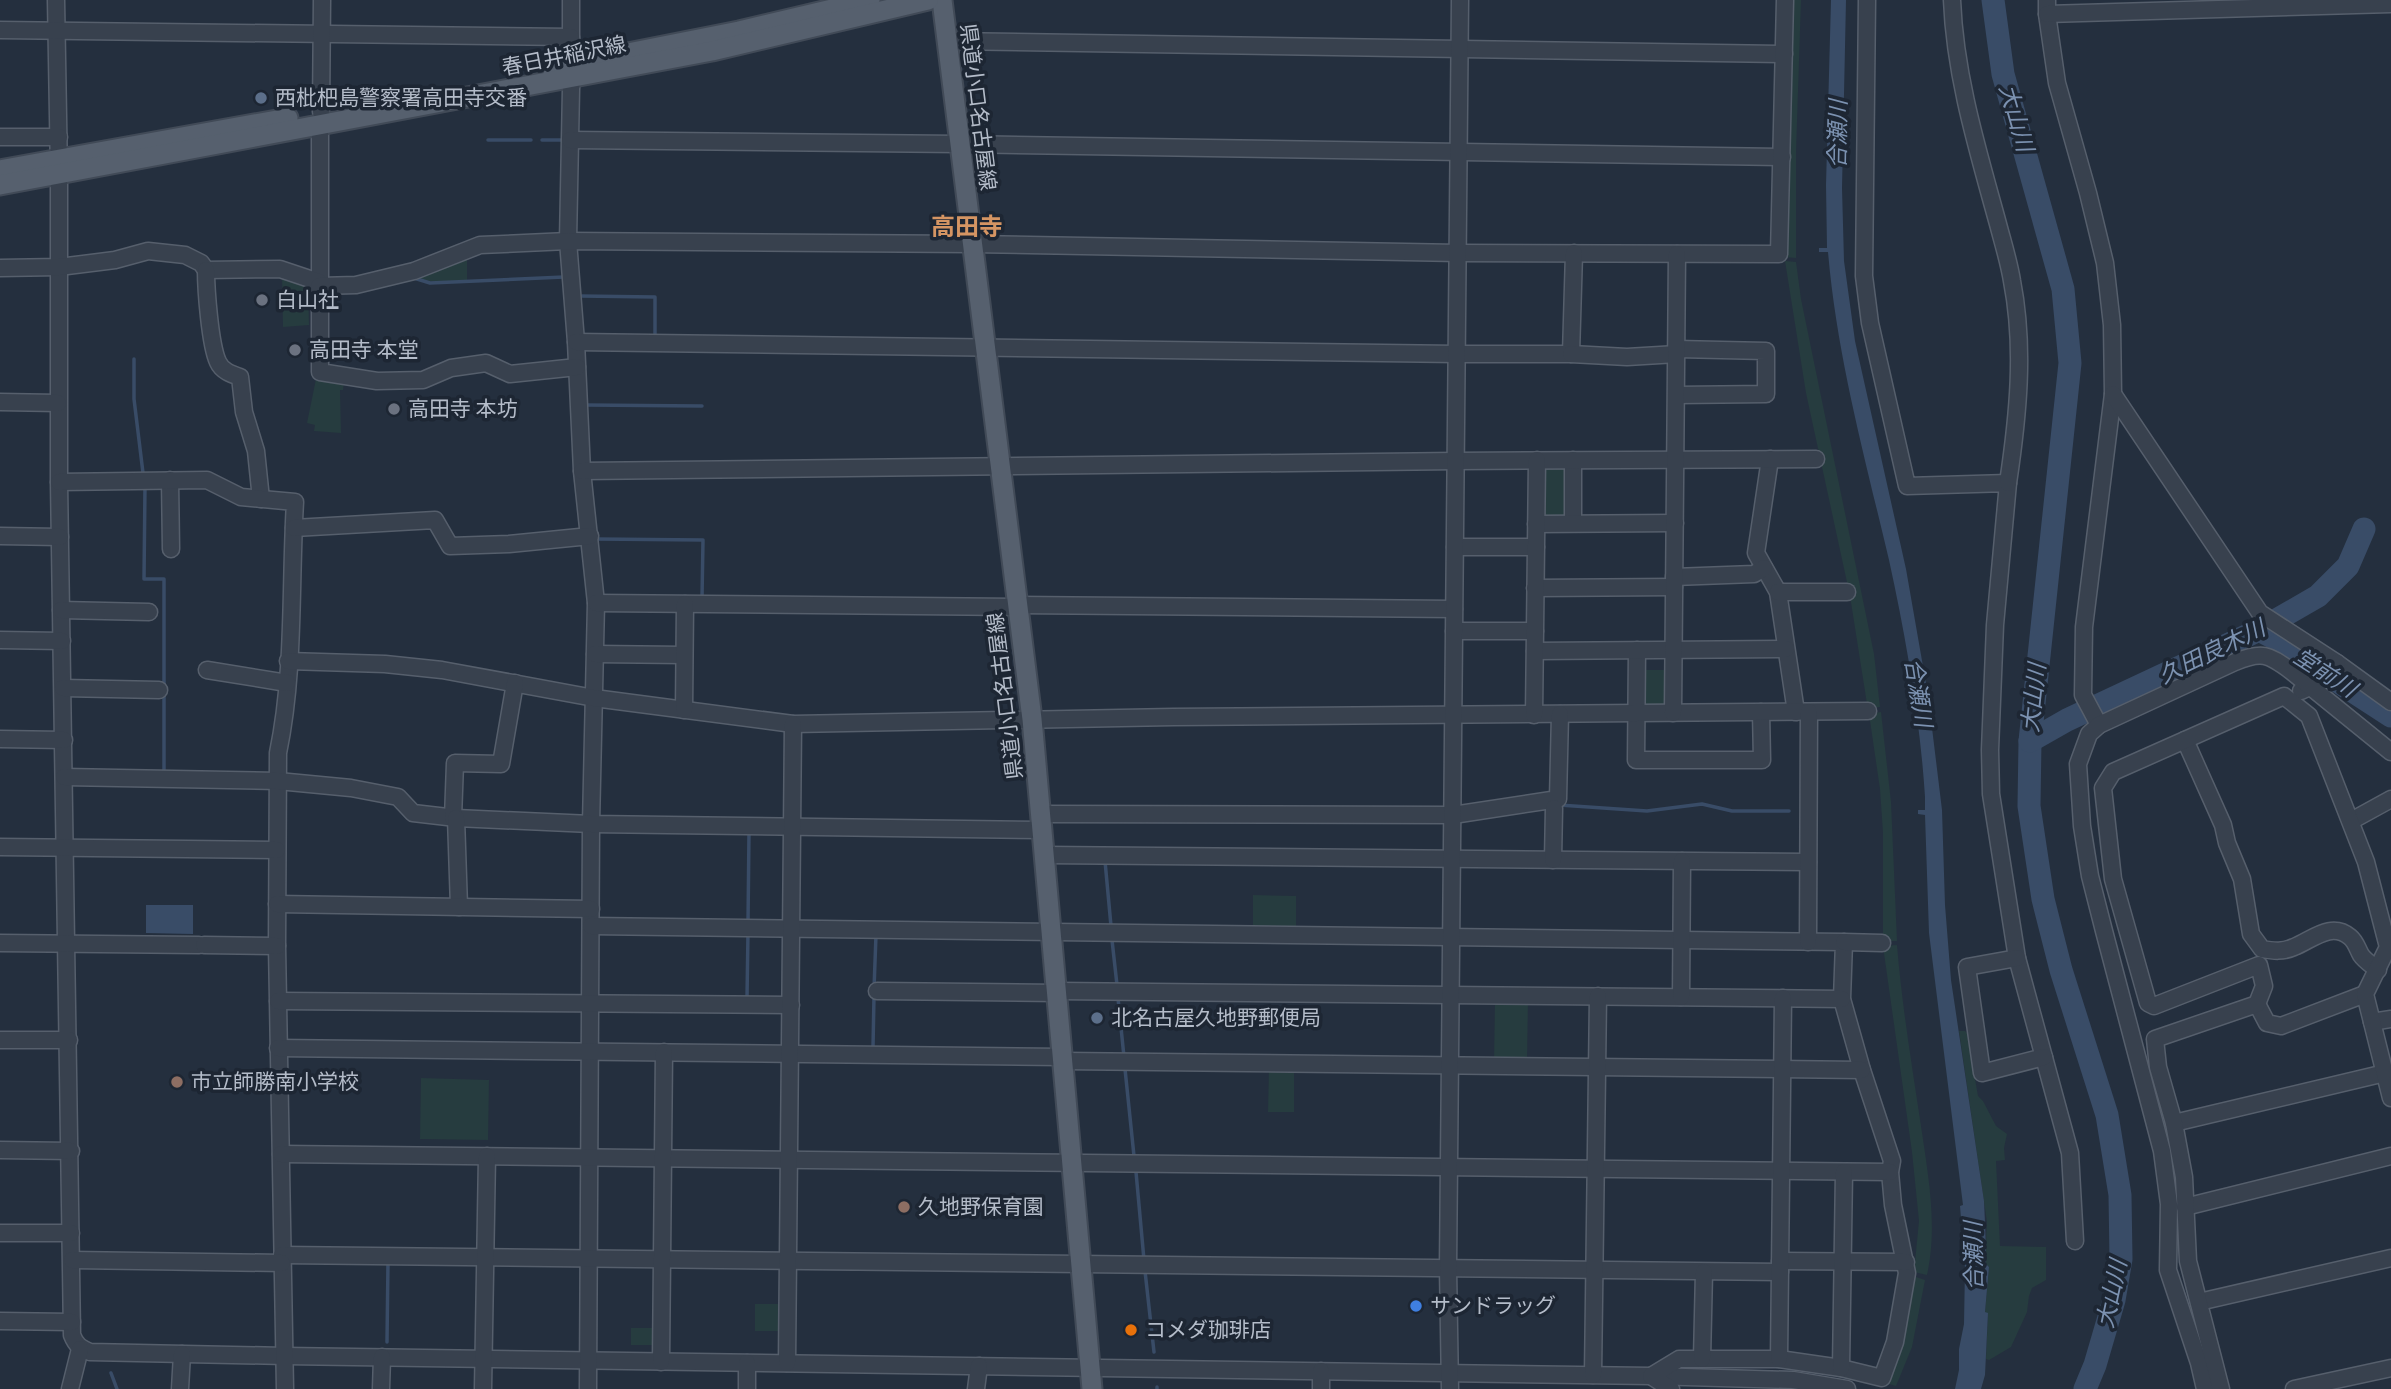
<svg xmlns="http://www.w3.org/2000/svg" width="2391" height="1389" font-family="'Roboto Condensed','Noto Sans JP',sans-serif">
  <rect width="100%" height="100%" fill="#242f3e"/>
  <g fill="#263c3f">
    <path d="M1790 0H1801L1796 152V258L1784 257Z"/>
    <path d="M467 255V281H430L417 278Z"/>
    <path d="M1785 261 1796 262 1801 299 1874 654 1880 707 1868 708 1867 704 1850 596 1806 393Z"/>
    <path d="M282 276 308 285 309 325 283 327Z"/>
    <path d="M320 377 344 382 343 390H340L341 433 314 431 315 425 307 423 316 379Z"/>
    <path d="M1547 465 1569 469 1568 517H1542V469Z"/>
    <path d="M1641 670H1667V703L1663 707H1645L1642 703Z"/>
    <path d="M1881 712 1891 802 1897 941H1883V833L1880 789 1869 714Z"/>
    <path d="M1253 895 1296 896V928H1253Z"/>
    <path d="M1897 945C1902 1006 1912 1066 1921 1126 1928 1174 1938 1227 1927 1275L1914 1272 1919 1221 1912 1152 1883 946Z"/>
    <path d="M1495 1001H1528L1527 1062 1494 1061Z"/>
    <path d="M1959 1031H1965L1967 1033 1978 1096 1983 1101 1996 1126 2007 1134 2004 1148 2005 1160 1996 1161 2000 1246 2046 1247V1280L2032 1288 2029 1296 2027 1312 2011 1347 1989 1360 1986 1359 1988 1314 1985 1312 1989 1267 1986 1264C1986 1249 1986 1236 1987 1222Z"/>
    <path d="M1269 1068H1294V1112H1268Z"/>
    <path d="M421 1078 489 1080 488 1140 420 1139Z"/>
    <path d="M1913 1276 1925 1280 1912 1347 1896 1386 1882 1382Z"/>
    <rect x="755" y="1304" width="28" height="27"/>
    <rect x="631" y="1328" width="28" height="17"/>
  </g>
  <g fill="#394c67">
    <path d="M1831 0H1846L1842 188 1844 261 1855 341 1906 569 1928 695 1942 810 1945 905 1951 980 1984 1201C1985 1223 1986 1242 1986 1264L1989 1267 1985 1312 1988 1313 1985 1375 1981 1389H1955L1959 1370V1349L1964 1324 1965 1268 1960 1206 1963 1205 1929 933 1925 815 1918 814V810H1925V797C1920 718 1906 638 1889 560 1865 458 1837 357 1828 252H1819V248H1827L1826 185Z"/>
    <path d="M146 905H193V934L146 933Z"/>
  </g>
  <g fill="none" stroke-linecap="round" stroke-linejoin="round">
    <g stroke="#394c67" stroke-width="3.5">
      <path d="M488 140H531"/>
      <path d="M542 140H561"/>
      <path d="M417 279 430 283 564 277"/>
      <path d="M580 296 655 297V338"/>
      <path d="M134 359V399L143 473"/>
      <path d="M585 405 702 406"/>
      <path d="M145 486 144 579H164V771"/>
      <path d="M596 539 703 540 702 598"/>
      <path d="M1559 805 1647 811 1702 804 1732 811H1789"/>
      <path d="M1105 861 1111 926"/>
      <path d="M748 923 749 832"/>
      <path d="M1112 940 1117 985"/>
      <path d="M874 989 876 935"/>
      <path d="M747 998 748 932"/>
      <path d="M1118 998 1124 1057"/>
      <path d="M873 1047 874 996"/>
      <path d="M1125 1069 1134 1156"/>
      <path d="M1136 1172 1144 1260"/>
      <path d="M1145 1271 1154 1352"/>
      <path d="M387 1342 388 1262"/>
      <path d="M111 1373 117 1389"/>
      <path d="M1157 1387V1389"/>
    </g>
    <g stroke="#394c67" stroke-width="23">
      <path d="M1993 0 2003 74 2063 289 2070 363 2030 741 2029 806 2043 899 2061 970 2107 1115 2120 1195 2121 1259 2114 1300 2095 1365 2085 1389"/>
      <path d="M2259 630 2282 642 2314 666 2391 716"/>
      <path d="M2030 741 2067 720 2259 630 2318 596 2348 566 2364 529"/>
    </g>
    <g stroke="#565f6c" stroke-width="19">
      <g id="minor">
        <path d="M56 0 59 174V482L72 1335C76 1345 80 1348 90 1352L285 1356 1651 1376 1793 1380 1847 1389"/>
        <path d="M571 0V37L573 64 571 89 568 241 576 342 582 471 596 603 591 824 588 1389"/>
        <path d="M1867 0 1864 276 1870 323 1907 486 2008 483 1995 625 1990 750 1991 794 2017 958 2070 1153 2075 1241"/>
        <path d="M1952 0C1955 77 1978 151 1998 224 2003 243 2009 262 2012 281 2025 348 2018 416 2008 483"/>
        <path d="M2047 0V14L2057 83 2088 193 2105 263 2112 325 2113 394 2084 627 2083 695 2099 725"/>
        <path d="M2047 14 2391 4"/>
        <path d="M0 30 571 37"/>
        <path d="M946 41 1784 54"/>
        <path d="M321 112 322 0"/>
        <path d="M320 125V372L377 381 423 380 451 368 486 363 510 374 577 367"/>
        <path d="M0 137H59"/>
        <path d="M570 140 959 144 1782 157"/>
        <path d="M0 268 59 267 115 260 148 251 185 255 201 263 206 270 280 269 319 282"/>
        <path d="M206 270C206 289 210 345 218 362 222 371 231 374 240 377L244 412 256 451 261 499"/>
        <path d="M319 286 356 285 414 271 480 245 568 241 971 244 1459 253 1779 254 1785 0"/>
        <path d="M576 342 1457 354H1571L1574 253"/>
        <path d="M1571 354 1627 357 1677 354"/>
        <path d="M2113 394 2260 613 2337 663 2391 702"/>
        <path d="M1677 395 1766 394V351L1677 349"/>
        <path d="M0 402 58 403"/>
        <path d="M1770 459 1756 553 1778 592 1796 712"/>
        <path d="M1573 460V523"/>
        <path d="M582 471 1456 461 1816 459"/>
        <path d="M170 480 171 549"/>
        <path d="M59 482 207 480 241 497 295 502C290 585 295 671 278 753L277 946 285 1389"/>
        <path d="M1536 524 1675 523"/>
        <path d="M294 528 435 520 450 546 509 544 590 536"/>
        <path d="M0 536 60 537"/>
        <path d="M1455 547H1536"/>
        <path d="M1674 577 1754 574 1764 568"/>
        <path d="M1535 588 1674 587"/>
        <path d="M1778 592H1847"/>
        <path d="M596 603 1017 607"/>
        <path d="M1017 605 1454 609"/>
        <path d="M61 610 149 612"/>
        <path d="M1454 631H1535"/>
        <path d="M0 640 62 641"/>
        <path d="M1637 650 1636 760H1762L1761 712"/>
        <path d="M1535 651 1786 649"/>
        <path d="M595 654 684 655"/>
        <path d="M288 661 385 664 442 670 594 698 793 724 1173 717 1868 711"/>
        <path d="M207 670 287 683"/>
        <path d="M63 688 159 690"/>
        <path d="M2301 691 2322 681 2337 663"/>
        <path d="M684 710 685 604"/>
        <path d="M1673 713 1677 254"/>
        <path d="M1534 715 1537 460"/>
        <path d="M0 739 64 740"/>
        <path d="M2185 740 2223 825 2227 843 2242 879 2251 934 2262 949C2274 951 2283 952 2294 947 2312 940 2331 921 2350 937 2356 942 2357 948 2361 955 2365 961 2372 965 2378 970"/>
        <path d="M64 777 278 781 351 788 398 797 413 813 456 818 591 824 1043 830"/>
        <path d="M1042 814 1453 815 1558 799 1560 714"/>
        <path d="M453 818 455 763 501 764 515 683"/>
        <path d="M456 818 459 907"/>
        <path d="M2351 821 2391 799"/>
        <path d="M0 847 277 850"/>
        <path d="M1045 855 1808 862"/>
        <path d="M1553 860 1554 808"/>
        <path d="M277 904 591 909"/>
        <path d="M591 926 1844 942 1842 999 1862 1070 1892 1161 1890 1172 1893 1205 1907 1273 1895 1342 1882 1378 1841 1368 1779 1359H1679L1651 1376 1671 1389"/>
        <path d="M1808 942 1809 712"/>
        <path d="M1844 942 1882 943"/>
        <path d="M0 943 199 945"/>
        <path d="M204 945 277 946"/>
        <path d="M2017 958 1967 967 1982 1073 2044 1057"/>
        <path d="M877 991 1058 993"/>
        <path d="M1058 991 1842 999"/>
        <path d="M1681 997 1682 861"/>
        <path d="M278 1001 791 1005"/>
        <path d="M2257 1004 2267 1023 2281 1026 2365 994"/>
        <path d="M2372 1022 2391 1019"/>
        <path d="M0 1040H69"/>
        <path d="M278 1048 1063 1057"/>
        <path d="M1063 1061 1862 1070"/>
        <path d="M2174 1123 2385 1073"/>
        <path d="M0 1150 71 1151"/>
        <path d="M281 1154 1890 1172"/>
        <path d="M2185 1207 2391 1156"/>
        <path d="M0 1233H71"/>
        <path d="M282 1255 1780 1272"/>
        <path d="M72 1260 282 1263"/>
        <path d="M1780 1261 1906 1262"/>
        <path d="M2199 1302 2391 1258"/>
        <path d="M0 1321 72 1322"/>
        <path d="M1702 1359 1704 1272"/>
        <path d="M1779 1359 1783 998"/>
        <path d="M661 1362 664 1052"/>
        <path d="M787 1363 793 724"/>
        <path d="M1841 1368 1844 1172"/>
        <path d="M1593 1375 1598 996"/>
        <path d="M70 1389 80 1349"/>
        <path d="M180 1389 182 1354"/>
        <path d="M381 1389 382 1357"/>
        <path d="M483 1389 487 1156"/>
        <path d="M747 1389V1363"/>
        <path d="M976 1389 979 1366"/>
        <path d="M1321 1389V1371"/>
        <path d="M1450 1389 1448 1268 1460 0"/>
        <path d="M2205 1389 2199 1363 2168 1270 2169 1204 2162 1151 2104 931 2090 876 2082 826 2078 764 2089 734 2099 725 2235 662C2262 651 2268 654 2291 671L2391 752"/>
        <path d="M2221 1389 2188 1261 2184 1177 2174 1123 2158 1067 2155 1039 2257 1004 2264 986 2259 965 2154 1006 2148 1003 2113 879 2103 788 2113 772 2284 696 2309 716 2366 862 2388 947 2365 994 2391 1098"/>
        <path d="M2294 1389 2391 1368"/>
      </g>
    </g>
    <g stroke="#414a57" stroke-width="23">
      <g id="major">
        <path d="M942 0 1032 719 1092 1389"/>
        <path d="M552 68 739 31 870 0"/>
        <path d="M0 170 288 118"/>
        <path d="M0 185 712 51 928 0"/>
      </g>
    </g>
    <use href="#minor" stroke="#38414e" stroke-width="16"/>
    <use href="#major" stroke="#56606e" stroke-width="19"/>
  </g>
  <g fill="#5c6f8a" stroke="#1d2633" stroke-width="2.5">
    <circle cx="261" cy="98" r="7"/>
    <circle cx="1097" cy="1018" r="7"/>
  </g>
  <g fill="#6b7280" stroke="#1d2633" stroke-width="2.5">
    <circle cx="262" cy="300" r="7"/>
    <circle cx="295" cy="350" r="7"/>
    <circle cx="394" cy="409" r="7"/>
  </g>
  <g fill="#8d6e63" stroke="#1d2633" stroke-width="2.5">
    <circle cx="177" cy="1082" r="7"/>
    <circle cx="904" cy="1207" r="7"/>
  </g>
  <circle fill="#3f7fe0" stroke="#1d2633" stroke-width="2.5" cx="1416" cy="1306" r="7"/>
  <circle fill="#e8710a" stroke="#1d2633" stroke-width="2.5" cx="1131" cy="1330" r="7"/>
  <g text-anchor="middle" dominant-baseline="central" stroke-width="7" stroke-linejoin="round" paint-order="stroke">
    <g font-size="21" fill="#b4bcc9" stroke="#1d2633">
      <text transform="translate(564 56) rotate(-11)">春日井稲沢線</text>
      <text transform="translate(978 107) rotate(83)">県道小口名古屋線</text>
      <text transform="translate(1005 696) rotate(-97)">県道小口名古屋線</text>
    </g>
    <g font-size="21" fill="#b4bcc9" stroke="#1d2633" text-anchor="start">
      <text x="275" y="98">西枇杷島警察署高田寺交番</text>
      <text x="276" y="300">白山社</text>
      <text x="309" y="350">高田寺 本堂</text>
      <text x="408" y="409">高田寺 本坊</text>
      <text x="1111" y="1018">北名古屋久地野郵便局</text>
      <text x="191" y="1082">市立師勝南小学校</text>
      <text x="918" y="1207">久地野保育園</text>
      <text x="1430" y="1306">サンドラッグ</text>
      <text x="1145" y="1330">コメダ珈琲店</text>
    </g>
    <g font-size="23" font-style="italic" fill="#7c92b1" stroke="#1d2633">
      <text transform="translate(2016 118) rotate(74)">大山川</text>
      <text transform="translate(1838 134) rotate(-89)">合瀬川</text>
      <text transform="translate(2212 652) rotate(-26)">久田良木川</text>
      <text transform="translate(2325 673) rotate(33)">堂前川</text>
      <text transform="translate(1918 693) rotate(81)">合瀬川</text>
      <text transform="translate(2034 698) rotate(-84)">大山川</text>
      <text transform="translate(1974 1256) rotate(-91)">合瀬川</text>
      <text transform="translate(2112 1294) rotate(-78)">大山川</text>
    </g>
    <g font-size="24" font-weight="bold" fill="#d59563" stroke="#1d2633">
      <text x="967" y="227">高田寺</text>
    </g>
  </g>
</svg>
